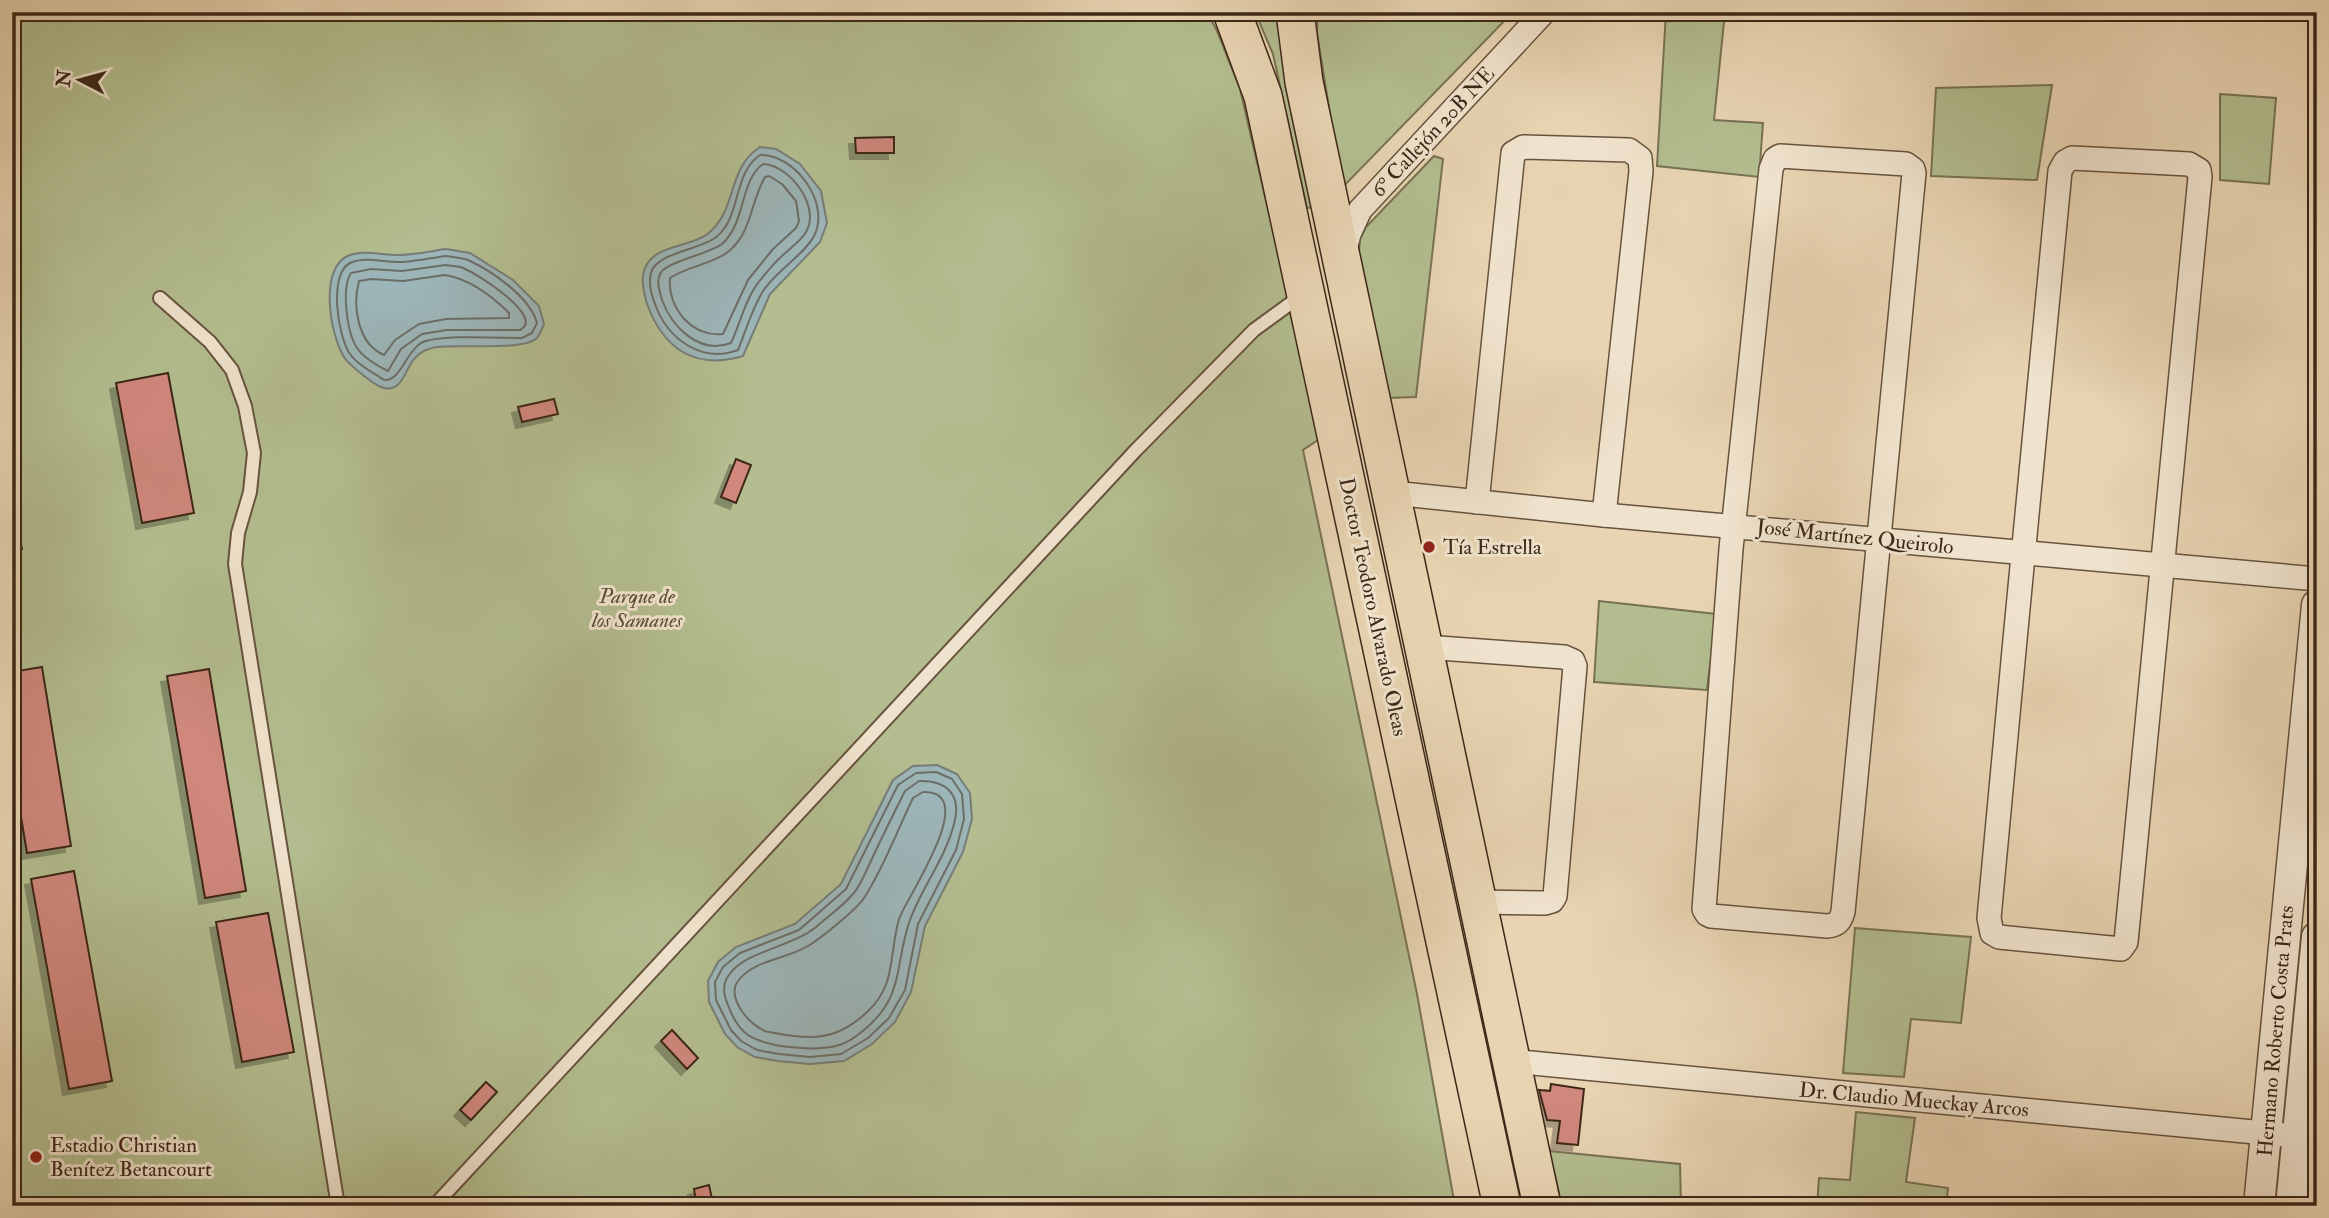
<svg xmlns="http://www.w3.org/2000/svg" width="2329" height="1218" font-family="'IM FELL Double Pica',serif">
  <defs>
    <filter id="shadow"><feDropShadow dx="-6" dy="6" stdDeviation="0" flood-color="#0004"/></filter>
  </defs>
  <rect width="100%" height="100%" fill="#e8d4b2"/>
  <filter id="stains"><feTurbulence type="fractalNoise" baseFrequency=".00286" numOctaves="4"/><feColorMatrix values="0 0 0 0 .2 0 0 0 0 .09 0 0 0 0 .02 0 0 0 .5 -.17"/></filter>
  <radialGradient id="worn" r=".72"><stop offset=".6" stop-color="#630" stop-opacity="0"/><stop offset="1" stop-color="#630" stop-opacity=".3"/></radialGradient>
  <g fill="#b3bd8f" stroke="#787254" stroke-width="2">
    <path d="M12 12H1207L1217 31 1240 89 1321 438 1303 450 1417 994 1455 1206H12Z"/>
    <path d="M1255 12H1285L1313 207 1307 208 1273 54Z"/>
    <path d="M1318 12H1513L1342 188 1317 33Z"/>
    <path d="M1666 12H1725L1714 120 1763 123 1759 177 1657 166Z"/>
    <path d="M2052 85 2037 180 1931 176 1936 88Z"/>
    <path d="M2220 94 2276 98 2269 184 2220 180Z"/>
    <path d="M1434 156 1443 159 1416 397 1388 398 1359 253 1360 239 1366 227Z"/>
    <path d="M1599 601 1716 614 1707 690 1594 682Z"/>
    <path d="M1855 928 1971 937 1961 1023 1911 1019 1904 1077 1843 1073Z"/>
    <path d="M1856 1112 1915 1118 1906 1182 1948 1188 1946 1206H1817L1819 1178 1850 1180Z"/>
    <path d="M1549 1151 1680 1164 1681 1206H1635L1633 1200 1605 1206H1562Z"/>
  </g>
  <g fill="#9cb5b8" stroke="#767d78" stroke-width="2">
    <path d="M760 147 776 149 800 164 821 191 827 223 820 242 770 294 743 356C696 370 664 350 647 304 644 294 640 279 645 268 656 242 695 249 713 229 737 204 728 168 760 147Z"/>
    <path d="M446 249 470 253 513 280 539 306 544 324C542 328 540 335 537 338 524 351 459 344 437 347 427 349 421 351 414 359 405 369 402 395 381 387 373 384 348 364 344 357 330 335 318 266 350 255 365 250 383 255 398 255 414 255 431 251 446 249Z"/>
    <path d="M937 765 957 774 970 793 972 819 963 852 925 926 911 992 895 1022 872 1044 844 1061 810 1064 778 1061 755 1057 737 1047 725 1034 709 1002 708 981 718 962 736 947 795 924 841 884 893 780 913 766Z"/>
  </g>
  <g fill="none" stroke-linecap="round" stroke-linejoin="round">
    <g stroke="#6c6e68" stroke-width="2">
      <path d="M760 155C795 154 831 203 814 236 805 254 776 271 763 291 752 309 746 330 738 350 701 364 667 338 655 304 651 294 648 284 651 273 656 253 698 250 715 238 742 218 732 174 760 155Z"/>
      <path d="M763 164C790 165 821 207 806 232 801 241 790 248 783 255 774 263 765 274 758 283 745 300 740 324 731 343 699 355 672 327 662 300 660 292 656 282 660 274 665 262 709 254 722 244 746 223 740 180 763 164Z"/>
      <path d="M769 176 782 184 796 201 799 221 796 228 773 249 748 280 723 334C693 338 667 308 670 278 686 267 708 265 725 254 752 236 750 202 765 177Z"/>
      <path d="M446 256C453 257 461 258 468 260 492 271 530 297 537 323L532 333 522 338C500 338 439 334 421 343 406 352 400 382 384 380 374 373 357 365 350 354 338 337 328 274 350 263 366 256 386 263 403 262 417 261 432 258 446 256Z"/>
      <path d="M446 265C451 266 458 266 463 268 476 273 546 317 520 330H447L422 334 401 349 388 371C378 366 363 357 357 348 347 333 341 288 351 273L371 269 402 271Z"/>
      <path d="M445 275C469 279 492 296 509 313V318L446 319 419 324 395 340 384 355C358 344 352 307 359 281L371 279 403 281Z"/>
      <path d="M936 772 952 779 962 794 964 819 956 850 918 924 905 990 889 1018 868 1038 841 1054 810 1057 779 1054 757 1050 741 1041 731 1030 716 1000 715 982 723 967 740 953 799 930 846 889 898 785 916 773Z"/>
      <path d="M919 781C947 780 962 795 954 824 945 859 922 887 910 920 894 964 906 995 864 1030 857 1036 845 1044 836 1046 814 1051 768 1048 748 1035 738 1028 732 1016 728 1005 723 994 722 984 729 975 745 951 792 947 816 927 828 916 842 907 852 895 860 887 865 873 870 863 881 839 893 815 905 791Z"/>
      <path d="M923 792C982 790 906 898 899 919 893 940 893 962 887 982 883 993 875 1005 867 1012 836 1042 809 1040 769 1032 752 1029 725 998 738 981 753 960 787 959 808 946 820 939 857 909 864 898 884 867 897 831 913 798Z"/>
    </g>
  </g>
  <g fill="#d0887d" stroke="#3c2818" stroke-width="2" filter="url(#shadow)">
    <path d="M894 137V153H856L855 138Z"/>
    <path d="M168 373 194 513 142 523 116 383Z"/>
    <path d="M554 399 558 414 522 422 518 407Z"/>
    <path d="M736 459 751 465 736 503 721 497Z"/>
    <path d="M12 497 22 549 12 551Z"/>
    <path d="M42 667 71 846 27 853 12 763V672Z"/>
    <path d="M209 669 246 891 205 898 167 676Z"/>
    <path d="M74 871 112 1081 69 1089 31 879Z"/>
    <path d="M268 913 294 1052 242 1062 216 922Z"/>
    <path d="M672 1030 698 1058 687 1069 661 1041Z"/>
    <path d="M486 1082 497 1092 471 1120 460 1110Z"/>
    <path d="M1551 1084 1584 1089 1578 1145 1557 1143 1560 1121 1547 1120 1539 1090 1550 1091Z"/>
    <path d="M709 1185 712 1199 696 1202 694 1189Z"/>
  </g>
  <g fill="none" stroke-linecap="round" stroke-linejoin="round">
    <g stroke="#67533e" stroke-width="16">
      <g id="service">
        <path d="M160 298 210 342 232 370 245 406 254 453 250 492 238 533 235 564 338 1206"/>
        <path d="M434 1206 1136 450 1254 330 1302 295"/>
      </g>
    </g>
    <g stroke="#67533e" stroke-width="26">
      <g id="minor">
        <path d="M1780 156 1906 164 1913 169 1914 173 1843 912C1840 922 1837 925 1827 926L1711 916 1707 914 1704 909 1731 549 1771 169 1775 159Z"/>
        <path d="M2072 158 2189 164 2199 170 2200 177 2126 942 2121 949 1999 937 1992 933 1989 918C2013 669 2034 420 2060 171L2065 162Z"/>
        <path d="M1344 254 1349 234 1360 210 1544 12"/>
        <path d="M1393 493 1604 515 2317 579"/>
        <path d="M1477 502 1513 153 1523 147 1629 150 1640 158 1641 171 1604 515"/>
        <path d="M1425 647 1564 657 1573 661 1575 666 1555 896 1552 901 1545 903 1478 902"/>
        <path d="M1511 1061 2317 1138"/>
      </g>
    </g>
    <g stroke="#67533e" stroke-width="33">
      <g id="tertiary">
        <path d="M2259 1206 2317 605"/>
        <path d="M2291 1206 2317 937"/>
      </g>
    </g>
    <g stroke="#3c2818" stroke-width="40">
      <g id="primary">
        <path d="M1232 12 1263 96 1502 1206"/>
        <path d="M1295 12 1304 82 1542 1206"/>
      </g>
    </g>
    <use href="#service" stroke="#f0e3cd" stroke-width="12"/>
    <use href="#minor" stroke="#f0e3cd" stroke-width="23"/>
    <use href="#tertiary" stroke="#f0e3cd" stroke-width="30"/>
    <use href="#primary" stroke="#e8d4b2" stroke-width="37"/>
  </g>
  <g fill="#8f2418" stroke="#f0e3cd" stroke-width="2.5">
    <circle cx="1429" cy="547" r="7"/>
    <circle cx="36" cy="1157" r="7"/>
  </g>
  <g text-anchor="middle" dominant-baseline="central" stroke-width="6" stroke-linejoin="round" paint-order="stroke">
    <g font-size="21" fill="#3c2818" stroke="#f0e3cd">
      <text transform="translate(1433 132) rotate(-47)">6° Callejón 20B NE</text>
      <text transform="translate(1855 537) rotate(6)">José Martínez Queirolo</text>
      <text transform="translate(1373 607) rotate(78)">Doctor Teodoro Alvarado Oleas</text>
      <text transform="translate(2276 1031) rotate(-85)">Hermano Roberto Costa Prats</text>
      <text transform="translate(1914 1100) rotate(5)">Dr. Claudio Mueckay Arcos</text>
    </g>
    <g font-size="21" fill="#3c2818" stroke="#f0e3cd" text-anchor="start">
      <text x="1443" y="547">Tía Estrella</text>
      <text x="50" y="1145">Estadio Christian<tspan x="50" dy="24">Benítez Betancourt</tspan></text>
    </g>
    <g font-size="21" font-style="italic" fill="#5a4d36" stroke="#f0e3cd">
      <text x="637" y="596">Parque de<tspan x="637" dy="24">los Samanes</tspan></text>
    </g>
  </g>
  <rect width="2329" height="1218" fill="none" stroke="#e8d4b2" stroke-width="42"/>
  <rect x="14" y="14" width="2301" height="1190" fill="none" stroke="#3c2818" stroke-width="3.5"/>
  <rect x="21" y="21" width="2287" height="1176" fill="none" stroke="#3c2818" stroke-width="2"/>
  <g transform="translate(80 80) rotate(276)" stroke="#f0e3cd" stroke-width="5" paint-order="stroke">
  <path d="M0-5L12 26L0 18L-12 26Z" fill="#3c2818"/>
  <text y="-10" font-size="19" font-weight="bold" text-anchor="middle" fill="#3c2818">N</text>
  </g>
  <rect width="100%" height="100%" filter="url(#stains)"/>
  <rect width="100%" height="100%" fill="url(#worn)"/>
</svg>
